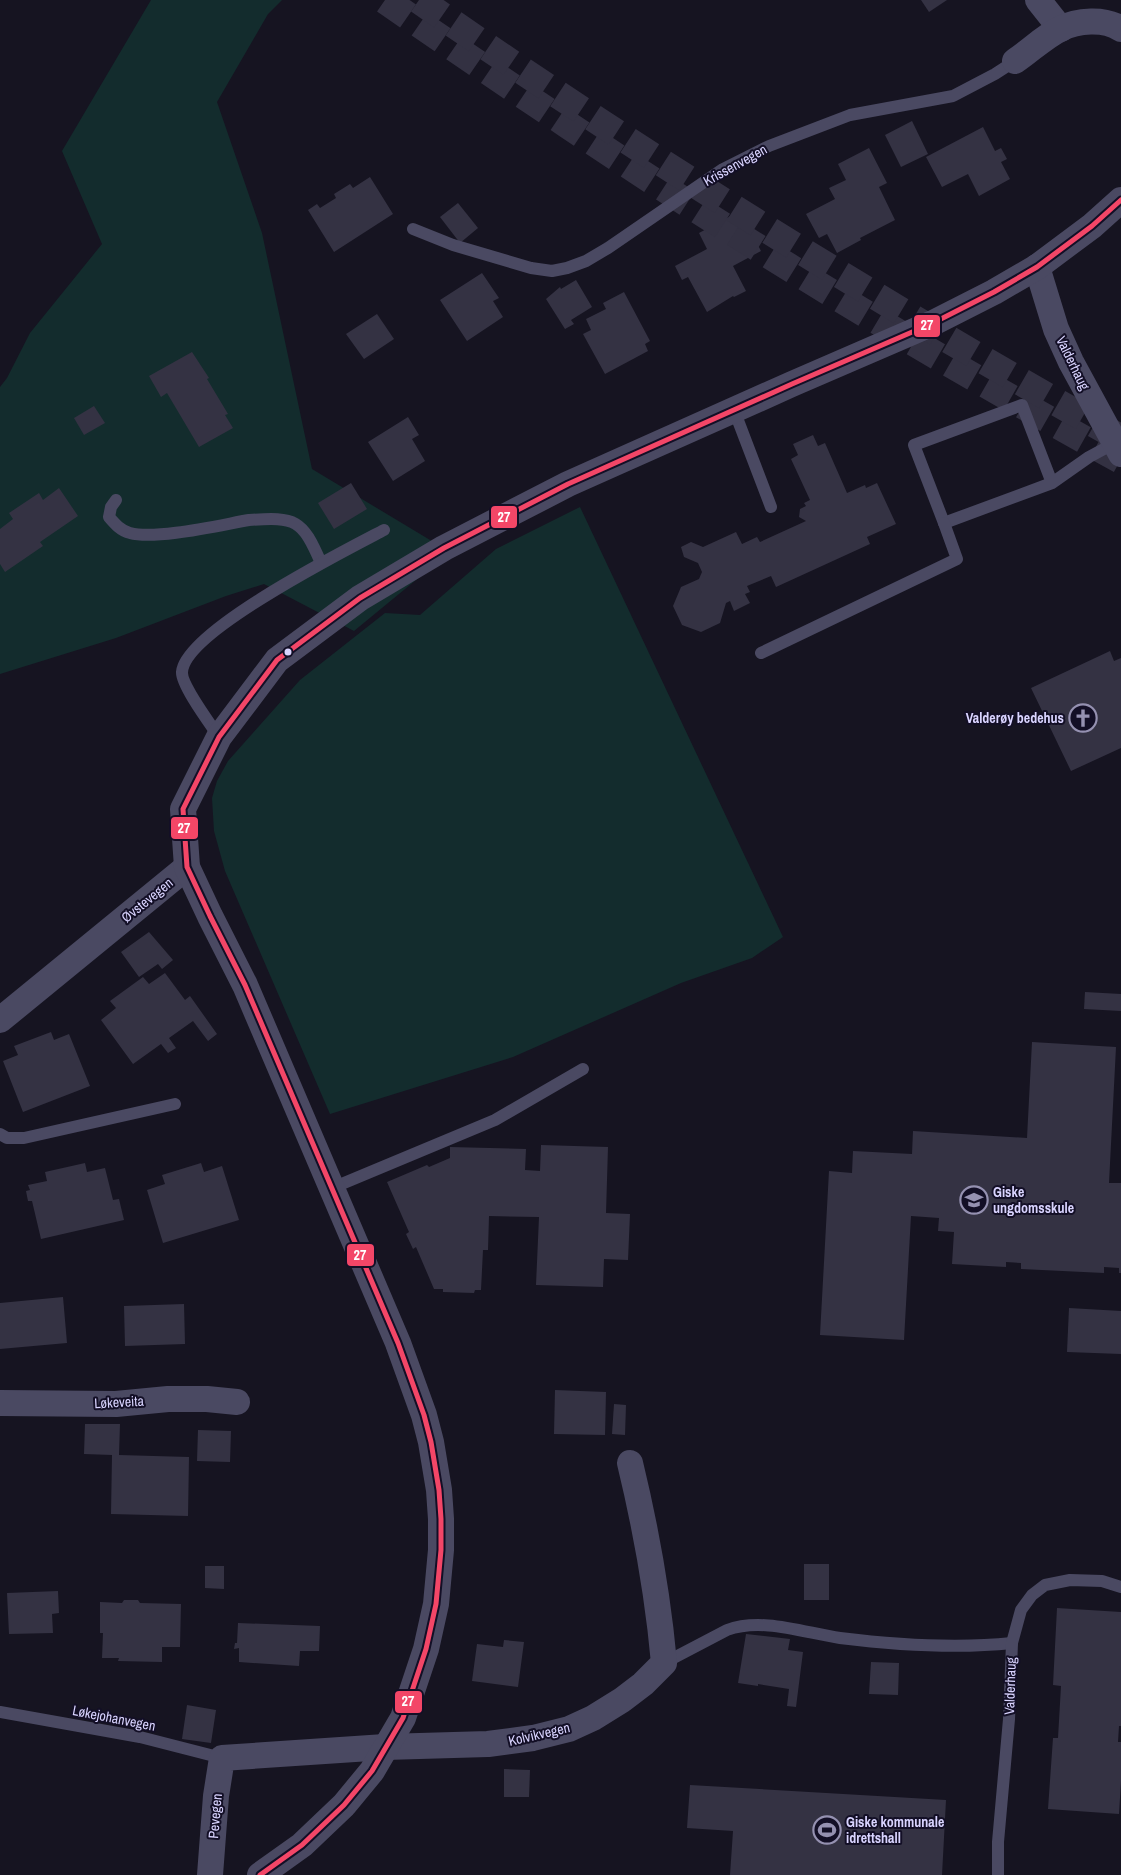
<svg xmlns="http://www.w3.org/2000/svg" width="1121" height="1875" font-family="'Archivo Narrow',sans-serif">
  <rect width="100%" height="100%" fill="#161421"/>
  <g fill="#132c2d">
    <path d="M151 0H282L268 14 217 102 262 233 312 469 450 552 354 631 264 584 226 596 116 638 0 674V387L7 378 30 333 102 244 62 151Z"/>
    <path d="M580 507 783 937 752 958 681 983 513 1057 330 1114 225 871 214 831 212 798 217 781 228 761 300 680 385 613 420 615 496 549Z"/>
  </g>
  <g fill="#343243">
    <path d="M921 0H947L929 12Z"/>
    <path d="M912 121 928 154 901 167 885 135Z"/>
    <path d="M983 127 995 151 1001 148 1007 159 1001 162 1010 179 979 196 968 174 942 187 926 157Z"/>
    <path d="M869 148 887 183 879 187 895 220 860 238 861 240 837 253 827 234 819 238 806 214 835 199 829 188 846 180 838 164Z"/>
    <path d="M370 177 393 214 334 252 308 210 317 204 320 208 336 198 334 194 350 184 353 188Z"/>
    <path d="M458 203 478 228 460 243 440 217Z"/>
    <path d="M740 211 761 251 733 266 746 291 734 297 733 296 707 312 688 277 682 280 675 266 707 249 699 233Z"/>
    <path d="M482 273 499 298 493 301 503 317 467 341 440 300Z"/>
    <path d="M576 280 592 307 571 320 574 324 565 329 546 299 560 287 561 289Z"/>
    <path d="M624 292 650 341 645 344 648 351 605 374 583 334 591 330 586 319 606 309 603 303Z"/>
    <path d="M377 314 394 339 364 359 346 334Z"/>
    <path d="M192 352 209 378 207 379 228 414 225 415 233 428 199 447 167 393 161 397 149 376Z"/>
    <path d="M94 406 105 423 84 435 74 418Z"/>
    <path d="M408 417 419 435 412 439 425 461 393 481 368 442Z"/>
    <path d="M813 435 818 446 825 443 847 493 865 485 866 488 877 483 896 524 867 537 870 544 776 587 771 576 747 586 750 592 745 594 750 603 734 611 730 601 726 603 720 623 701 632 682 625 673 606 681 587 699 579 702 572 698 563 684 557 681 547 691 542 703 547 736 532 742 544 757 537 760 542 806 521 799 517 800 509 806 506 804 503 810 500 791 459 798 455 793 444Z"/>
    <path d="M351 483 367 509 334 529 318 503Z"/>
    <path d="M59 488 78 516 40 542 43 546 5 572 0 564V529L13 519 9 513 39 493 43 500Z"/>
    <path d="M1110 651 1114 661 1121 658V748L1071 771 1031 688Z"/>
    <path d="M149 932 173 960 162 969 158 964 139 977 121 952Z"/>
    <path d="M165 973 185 1000 190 996 217 1034 208 1041 193 1021 169 1038 176 1048 168 1053 161 1044 133 1064 101 1020 116 1008 110 1001 143 977 149 984Z"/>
    <path d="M1085 992 1121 994V1011L1084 1009Z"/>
    <path d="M51 1032 54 1040 69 1034 90 1086 23 1112 3 1061 18 1055 14 1046Z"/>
    <path d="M1032 1042 1116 1047 1109 1183H1121V1273H1119V1268L1104 1267V1273L1021 1269V1263L1006 1262V1267L952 1264 954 1232 938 1231 939 1218 911 1216 904 1340 820 1335 829 1171 852 1173 853 1151 912 1154 913 1131 1027 1138Z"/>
    <path d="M541 1145 608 1147 606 1213 630 1214 628 1260 604 1259 603 1287 536 1285 539 1217 489 1216 488 1250H483L481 1290H475L474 1293 443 1292V1289H434L416 1247 413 1249 406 1234 409 1232 387 1182 427 1165 429 1167 450 1158V1147L526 1149 525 1170 540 1171Z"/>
    <path d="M85 1163 87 1172 105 1168 113 1200 119 1199 124 1220 41 1239 32 1201H28L26 1191 30 1190 28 1185 47 1181 45 1172Z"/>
    <path d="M201 1163 204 1172 222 1166 239 1220 163 1243 147 1190 165 1184 162 1175Z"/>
    <path d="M63 1297 67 1343 0 1349V1303Z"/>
    <path d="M184 1304 185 1344 125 1346 124 1306Z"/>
    <path d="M1069 1308 1121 1311V1354L1067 1352Z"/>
    <path d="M555 1390 606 1392 605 1435 554 1434Z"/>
    <path d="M614 1404 626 1405 625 1435 612 1434Z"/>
    <path d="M85 1424H120L119 1455 189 1457 188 1516 111 1514 112 1455 84 1454Z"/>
    <path d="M198 1430 231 1431 230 1462 197 1461Z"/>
    <rect x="804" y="1564" width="25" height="36"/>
    <path d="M205 1566H224V1589L205 1588Z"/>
    <path d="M58 1591 59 1613 52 1614 53 1633 9 1634 7 1593Z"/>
    <path d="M124 1600H138L140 1603 181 1604 180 1647H162V1662L118 1661 119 1658H102L103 1633H100V1602L122 1603Z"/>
    <path d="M1057 1608 1121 1612V1726H1119L1118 1742H1121V1781L1119 1814 1048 1809 1053 1738H1058L1061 1686 1053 1685Z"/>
    <path d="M238 1623 320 1626 319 1651H300L299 1666 239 1662V1648L234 1649 235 1643H237Z"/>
    <path d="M746 1634 790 1639 788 1650 803 1652 796 1707 787 1706 789 1689 758 1684V1686L738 1683Z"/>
    <path d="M504 1640 524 1642 518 1687 472 1681 477 1644 503 1647Z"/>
    <path d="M871 1662 899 1663 898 1695 869 1694Z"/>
    <path d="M187 1705 216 1710 211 1743 182 1739Z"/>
    <path d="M504 1769 530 1770 529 1797H504Z"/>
    <path d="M690 1785 946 1800 942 1875H730L733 1831 687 1828Z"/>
  </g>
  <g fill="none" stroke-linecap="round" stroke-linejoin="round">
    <g stroke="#333142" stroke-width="28" stroke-dasharray="28 14" stroke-linecap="butt">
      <path d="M385 0C506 84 627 166 752 244 873 320 996 391 1121 460"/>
      <path d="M419 0C645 157 879 303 1120 438"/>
    </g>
    <g stroke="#4a4962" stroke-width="12">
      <path d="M413 229 453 245 531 268 552 271 567 268 586 261 608 248 723 169 769 146 850 115 953 96 995 74 1015 61"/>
      <path d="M734 410 771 507"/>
      <path d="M1052 483 1022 405 914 445 944 523 1052 483 1089 457 1115 443"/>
      <path d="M116 500 111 507 109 517C115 524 121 531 130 533 156 540 220 525 249 520 296 517 302 519 321 563"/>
      <path d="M761 653 957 559 944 523"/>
      <path d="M219 737C211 725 181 685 182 672 185 631 346 550 384 530"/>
      <path d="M0 1134 7 1138H24L175 1104"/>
      <path d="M332 1188 495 1120 583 1069"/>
      <path d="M664 1663 727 1630C762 1617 805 1633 840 1638 897 1645 955 1649 1012 1643"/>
      <path d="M0 1712 140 1737 222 1758"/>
      <path d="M998 1875V1842L1009 1719 1012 1643 1021 1610 1032 1595 1045 1585 1070 1580 1102 1581 1121 1587"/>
    </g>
    <g stroke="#4a4962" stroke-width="26">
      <path d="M1038 0 1061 29"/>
      <path d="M1015 61C1030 51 1044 37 1060 29 1077 20 1105 18 1121 29"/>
      <path d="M1037 267 1056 329 1071 362 1121 454"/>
      <path d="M0 1020 187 867"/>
      <path d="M0 1403 116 1404 168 1399H207L237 1402"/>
      <path d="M210 1875 216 1796 222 1758 385 1747 488 1744 533 1738 569 1729 593 1718 622 1700 643 1684 664 1663C658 1596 646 1529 630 1463"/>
      <path d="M260 1875 302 1845 344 1805 372 1771 403 1718 426 1649 436 1604 441 1550V1519L439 1490 431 1442 424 1415 398 1343 245 985 210 916 187 867 183 809 219 737 277 660 360 598 444 548 568 484 792 384 933 323 994 292 1037 267 1092 226 1121 200"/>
    </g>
    <g stroke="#130f26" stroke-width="9">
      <path id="bus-1" d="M260 1875 302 1845 344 1805 372 1771 403 1718 426 1649 436 1604 441 1550V1519L439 1490 431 1442 424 1415 398 1343 245 985 210 916 187 867 183 809 219 737 277 660 360 598 444 548 568 484 792 384 933 323 994 292 1037 267 1092 226 1121 200"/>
    </g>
    <use href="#bus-1" stroke="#f34667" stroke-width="5"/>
  </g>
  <defs>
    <g id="church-ring" transform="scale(1.4375)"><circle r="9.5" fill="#130f26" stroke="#9591b1" stroke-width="1.5"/><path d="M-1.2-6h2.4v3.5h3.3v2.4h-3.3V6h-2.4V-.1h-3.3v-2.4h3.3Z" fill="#9591b1"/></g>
    <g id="school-ring" transform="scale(1.4375)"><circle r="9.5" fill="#130f26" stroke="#9591b1" stroke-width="1.5"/><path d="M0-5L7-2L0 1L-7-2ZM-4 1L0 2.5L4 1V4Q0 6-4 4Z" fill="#9591b1"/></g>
    <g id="stadium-ring" transform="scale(1.4375)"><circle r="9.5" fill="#130f26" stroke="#9591b1" stroke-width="1.5"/><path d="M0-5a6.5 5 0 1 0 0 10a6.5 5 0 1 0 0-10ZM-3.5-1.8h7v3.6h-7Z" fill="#9591b1"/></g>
  </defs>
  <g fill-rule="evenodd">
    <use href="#church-ring" x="1083" y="718"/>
    <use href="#school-ring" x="974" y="1200"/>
    <use href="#stadium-ring" x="827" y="1830"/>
  </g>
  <circle fill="#d9d4ff" stroke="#130f26" stroke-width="2" cx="288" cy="652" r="4.5"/>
  <g text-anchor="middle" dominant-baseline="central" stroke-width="4" stroke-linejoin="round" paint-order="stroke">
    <g font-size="14" fill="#d9d4ff" stroke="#130f26">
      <text transform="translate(735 165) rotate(-29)">Krissenvegen</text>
      <text transform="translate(1073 363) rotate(64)">Valderhaug</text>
      <text transform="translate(147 900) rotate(-39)">Øvstevegen</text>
      <text transform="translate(119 1402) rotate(-3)">Løkeveita</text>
      <text transform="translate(1010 1686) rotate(-88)">Valderhaug</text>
      <text transform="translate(114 1718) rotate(11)">Løkejohanvegen</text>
      <text transform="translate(539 1734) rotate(-13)">Kolvikvegen</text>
      <text transform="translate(215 1816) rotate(-85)">Pevegen</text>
    </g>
    <g font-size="14" font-weight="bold" fill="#d9d4ff" stroke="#130f26" text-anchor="start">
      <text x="1064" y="718" text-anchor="end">Valderøy bedehus</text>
      <text x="993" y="1192">Giske<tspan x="993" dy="16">ungdomsskule</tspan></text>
      <text x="846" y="1822">Giske kommunale<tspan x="846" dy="16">idrettshall</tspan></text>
    </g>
  </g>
  <g stroke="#130f26" stroke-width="2">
    <rect x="913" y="314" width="28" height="24" rx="5" fill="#f34667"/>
    <rect x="490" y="505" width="28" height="24" rx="5" fill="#f34667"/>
    <rect x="170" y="816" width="29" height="24" rx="5" fill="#f34667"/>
    <rect x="346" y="1243" width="29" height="24" rx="5" fill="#f34667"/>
    <rect x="394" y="1690" width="29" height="24" rx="5" fill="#f34667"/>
  </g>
  <g font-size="14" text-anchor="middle" font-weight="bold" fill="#fff">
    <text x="927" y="330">27</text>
    <text x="504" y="522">27</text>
    <text x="184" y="833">27</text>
    <text x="360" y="1260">27</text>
    <text x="408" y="1706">27</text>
  </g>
</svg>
